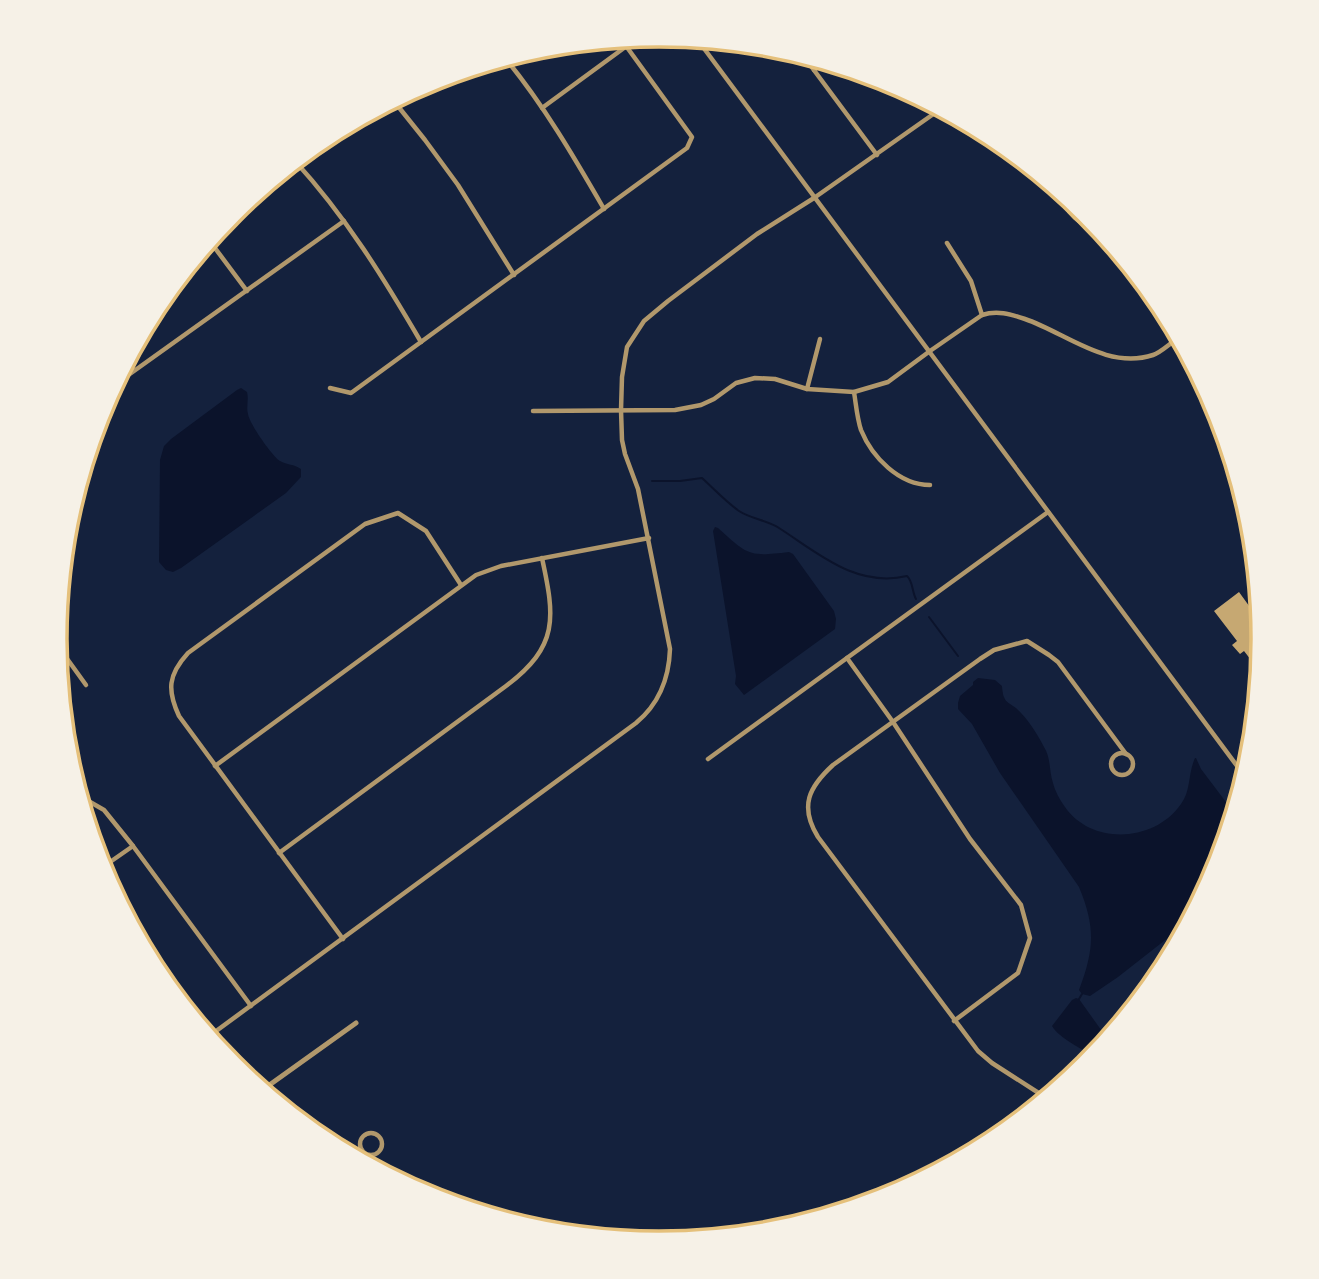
<svg xmlns="http://www.w3.org/2000/svg" width="1319" height="1279" font-family="Literata,serif">
  <rect width="100%" height="100%" fill="#14213d"/>
  <g fill="#0b132b">
    <path d="M241 388 247 392C249 400 246 407 248 414 249 423 272 456 280 461 287 465 294 464 301 469V477L286 493 181 568 173 572 166 570 159 562 160 460 164 446 171 439 237 390Z"/>
    <path d="M715 527 718 528C748 555 748 557 789 552L793 554 834 611 836 619 835 629 744 695 735 684 736 676 713 531Z"/>
    <path d="M978 678 995 680 1002 686C1002 687 1003 696 1004 697 1006 703 1011 704 1016 708 1027 718 1037 733 1044 747 1051 758 1049 771 1053 783 1055 791 1060 800 1065 807 1092 846 1155 842 1181 804 1191 791 1188 773 1195 758H1196L1201 769 1235 814 1218 871 1192 919 1118 977 1090 996 1082 994 1079 990C1094 950 1096 928 1079 887L1000 773 972 724 958 709V703L960 696 973 685V682Z"/>
    <path d="M1076 998 1079 999 1109 1041 1095 1057C1082 1049 1059 1038 1052 1026L1072 1000Z"/>
  </g>
  <g fill="none" stroke-linecap="round" stroke-linejoin="round">
    <g stroke="#0b132b" stroke-width="2">
      <path d="M652 481H680L702 478C714 489 726 502 739 511 751 519 767 520 779 528 818 553 856 588 907 576 913 581 912 592 916 599"/>
      <path d="M929 617 958 656"/>
      <path d="M1079 999 1082 994"/>
    </g>
  </g>
  <path fill="#c6a872" d="M1239 592 1260 621 1262 619 1264 640 1261 673 1244 651 1240 654 1232 645 1237 641 1214 611Z"/>
  <g fill="none" stroke-linecap="round" stroke-linejoin="round">
    <g stroke="#b1986c" stroke-width="4.5">
      <path d="M697 39 1246 778"/>
      <path d="M802 54 877 155"/>
      <path d="M505 58C543 104 574 157 604 209"/>
      <path d="M814 70 825 61"/>
      <path d="M393 100 425 140 458 185 514 275"/>
      <path d="M542 108 639 37"/>
      <path d="M295 161C346 217 383 277 421 342"/>
      <path d="M1061 191C1064 218 1088 227 1109 239"/>
      <path d="M209 240 247 291"/>
      <path d="M947 243 971 281 982 315"/>
      <path d="M113 386 344 221"/>
      <path d="M330 388 351 393 687 148 692 137 621 39"/>
      <path d="M807 389 820 339"/>
      <path d="M854 392C856 404 857 418 861 430 872 457 899 485 930 485"/>
      <path d="M533 411 675 410 701 405 714 399 736 383 755 378 775 379 807 389 854 392 888 382 930 351 982 315C997 310 1010 314 1025 319 1066 333 1107 370 1153 355 1162 352 1171 342 1180 337"/>
      <path d="M55 642 86 685"/>
      <path d="M847 658 893 722 970 839 1021 905 1030 938 1018 973 954 1021"/>
      <circle cx="1122" cy="764" r="11"/>
      <path d="M708 759 1048 512"/>
      <path d="M215 766 476 575 501 566 649 538"/>
      <path d="M78 795 104 810 133 846 251 1006"/>
      <path d="M279 853 506 686C559 646 555 618 542 558"/>
      <path d="M100 869 133 846"/>
      <path d="M343 939 179 716C167 690 168 675 188 653L365 524 398 513 426 531 461 585"/>
      <path d="M208 1037 636 723C659 704 669 679 670 649L638 489 625 454 622 440 621 410 622 377 627 347 644 321 668 301 757 234 814 198 942 108"/>
      <path d="M1048 1099 992 1063 978 1051 818 837C799 806 809 787 833 765L980 659 994 650 1027 641 1049 655 1058 662 1126 754"/>
      <circle cx="371" cy="1144" r="11"/>
    </g>
    <path stroke="#b1986c" stroke-width="5" d="M261 1091 356 1023"/>
  </g>
  <path d="M0 0H1319V1279H0ZM67 639a592 592 0 1 1 1184 0a592 592 0 1 1-1184 0Z" fill="#f6f1e7" fill-rule="evenodd"/>
  <path fill="none" stroke="#e5c07b" stroke-width="3.5" d="M67 639a592 592 0 1 1 1184 0a592 592 0 1 1-1184 0Z"/>
</svg>
